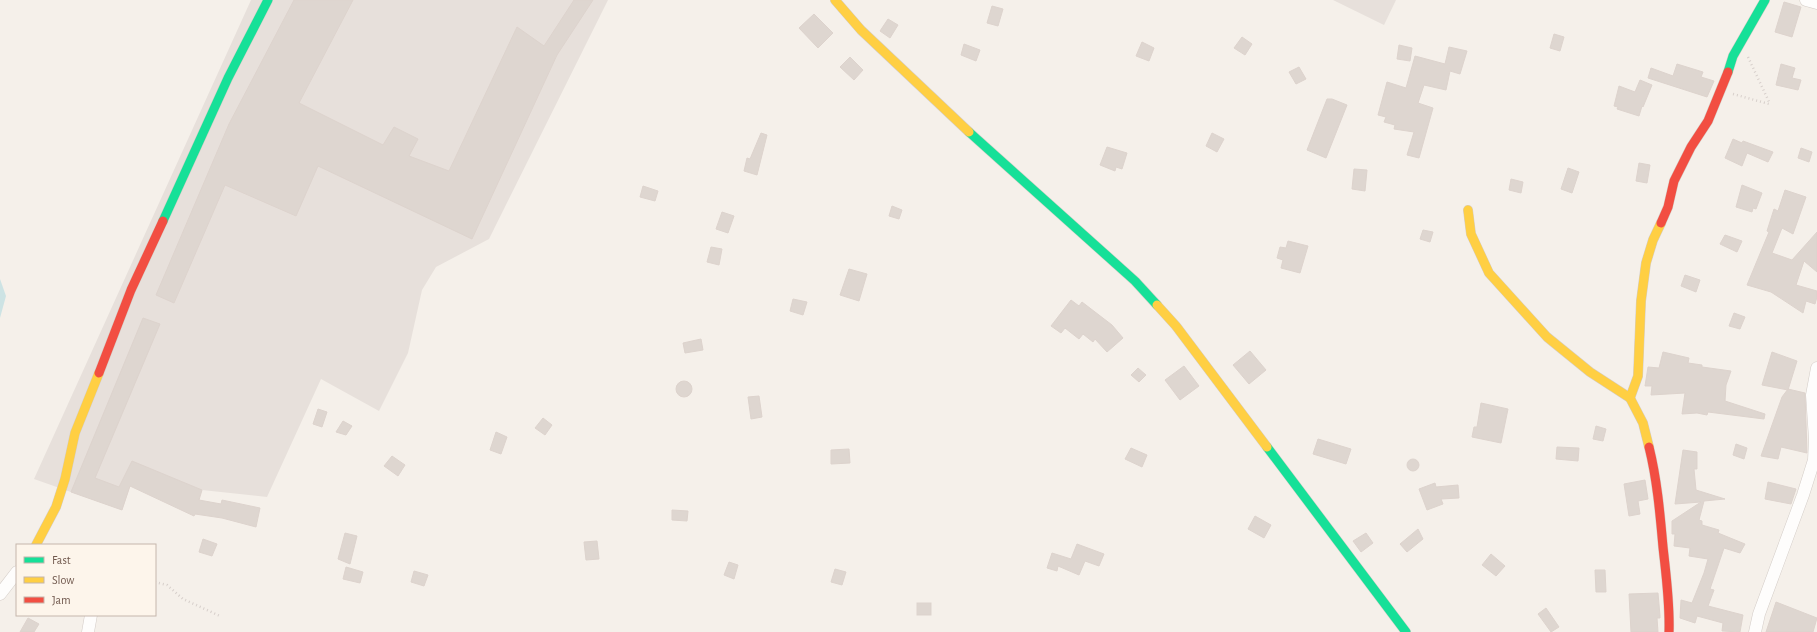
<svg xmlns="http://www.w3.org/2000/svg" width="1817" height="632" font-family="'Alegreya Sans',sans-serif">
  <rect width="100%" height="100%" fill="#f5f0ea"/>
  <g fill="#e7e0db">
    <path d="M251 0H608L489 239 436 267 422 290 408 353 379 411 321 379 267 497 202 490 130 486 122 510 34 479Z"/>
    <path d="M1333 0H1396L1384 25Z"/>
  </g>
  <path fill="#cde3e4" d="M0 279 6 296 0 318Z"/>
  <g fill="#ded6d0" stroke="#ddd3cd">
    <path d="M294 0H353L299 103 383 145 394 127 418 139 409 156 449 171 517 27 544 46 574 0H593L557 55 472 239 318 166 296 216 225 185 174 303 156 295 229 124Z"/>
    <path d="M1784 2 1801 7 1792 37 1775 32Z"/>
    <path d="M992 6 1003 9 998 26 987 23Z"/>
    <path d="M814 14 833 33 818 48 799 28Z"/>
    <path d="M888 19 898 25 890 38 880 31Z"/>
    <path d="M1554 34 1564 37 1560 51 1550 48Z"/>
    <path d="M1242 37 1252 44 1245 55 1234 48Z"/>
    <path d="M1142 42 1154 48 1149 61 1136 56Z"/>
    <path d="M964 44 980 50 976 61 961 55Z"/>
    <path d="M1399 45 1412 48 1410 61 1397 59Z"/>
    <path d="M1449 47 1467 51 1460 74 1450 71 1446 90 1424 85 1418 103 1433 108 1419 158 1407 155 1414 132 1394 129 1395 125 1384 122 1386 117 1378 115 1387 82 1406 88 1415 56 1445 64Z"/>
    <path d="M850 57 863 70 854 80 840 67Z"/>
    <path d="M1677 64 1703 72 1701 77 1714 81 1707 97 1648 78 1651 68 1673 76Z"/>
    <path d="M1781 64 1795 68 1792 78 1801 80 1798 90 1776 85Z"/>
    <path d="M1299 67 1306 79 1296 84 1289 72Z"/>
    <path d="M1640 80 1652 85 1643 107 1642 106 1639 116 1617 109 1618 107 1614 106 1619 86 1635 92Z"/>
    <path d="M1327 99H1332L1347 105 1326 158 1307 150Z"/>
    <path d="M761 133 767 135 757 175 744 171 747 158 750 159Z"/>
    <path d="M1212 133 1224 139 1217 152 1206 146Z"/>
    <path d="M1733 139 1742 143 1743 141 1773 152 1768 162 1747 153 1742 166 1725 158Z"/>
    <path d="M1107 147 1127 153 1122 169 1116 167 1115 171 1100 165Z"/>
    <path d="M1801 148 1812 152 1809 162 1798 158Z"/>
    <path d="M1639 163 1650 165 1647 183 1636 181Z"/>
    <path d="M1568 168 1579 172 1572 193 1561 189Z"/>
    <path d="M1354 169 1367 170 1365 191 1352 189Z"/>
    <path d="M1511 179 1523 182 1521 193 1509 190Z"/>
    <path d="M1742 185 1762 193 1756 209 1753 208 1752 212 1736 207Z"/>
    <path d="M643 186 658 191 655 201 640 197Z"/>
    <path d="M1785 190 1806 197 1793 234 1782 228 1772 253 1792 260 1817 232V272L1804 261 1796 285 1817 291V297L1815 304 1806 301 1803 313 1771 292 1747 285 1769 232 1767 231 1774 209 1778 211Z"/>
    <path d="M892 206 902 210 899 219 889 216Z"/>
    <path d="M722 212 734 216 728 233 716 229Z"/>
    <path d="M1423 230 1433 232 1430 242 1420 239Z"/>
    <path d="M1725 235 1742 241 1737 252 1720 244Z"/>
    <path d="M1288 241 1308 246 1300 273 1281 268 1283 260 1277 258 1280 247 1286 248Z"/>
    <path d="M711 247 722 249 719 265 707 262Z"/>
    <path d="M849 269 867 274 859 301 840 295Z"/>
    <path d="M1685 275 1700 280 1696 292 1681 286Z"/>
    <path d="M793 299 807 302 803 315 790 311Z"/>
    <path d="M1071 300 1079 306 1082 302 1112 325 1123 338 1107 352 1095 339 1093 342 1083 334 1079 339 1065 328 1061 333 1051 326Z"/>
    <path d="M1734 313 1745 317 1740 329 1729 326Z"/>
    <path d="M143 318 160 324 95 478 119 487 132 461 202 490 199 500 221 504 222 500 260 508 256 527 222 518 195 514 194 516 130 486 122 510 71 492Z"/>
    <path d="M701 339 703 350 685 353 683 343Z"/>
    <path d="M1250 351 1266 370 1249 384 1233 365Z"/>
    <path d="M1663 352 1689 358 1688 363 1702 365V367L1731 371 1726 385 1725 401 1765 414 1764 419 1708 412 1707 415 1697 413 1682 414 1685 393 1651 395 1652 386H1645L1648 367 1659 368Z"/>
    <path d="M1772 352 1797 361 1788 390 1762 385Z"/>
    <path d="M1184 366 1199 386 1180 400 1165 380Z"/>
    <path d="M1138 368 1146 375 1139 382 1131 375Z"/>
    <circle cx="684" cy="389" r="8"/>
    <path d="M1788 389 1805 393 1807 453 1781 447 1778 459 1761 456 1782 397Z"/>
    <path d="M759 396 762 417 751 419 748 397Z"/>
    <path d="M1481 403 1508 409 1501 443 1472 437 1474 427H1477Z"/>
    <path d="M318 409 327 412 322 427 313 424Z"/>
    <path d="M543 418 552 425 545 435 535 428Z"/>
    <path d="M343 421 352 426 346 435 336 432Z"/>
    <path d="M1596 426 1606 429 1603 441 1593 439Z"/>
    <path d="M496 432 507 437 501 454 490 450Z"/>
    <path d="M1318 439 1351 449 1346 464 1313 454Z"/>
    <path d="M1736 444 1747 448 1744 459 1733 455Z"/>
    <path d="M1557 447 1579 448 1578 461 1556 459Z"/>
    <path d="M1131 448 1147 455 1142 467 1125 459Z"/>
    <path d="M849 449 850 463 831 464V450Z"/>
    <path d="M1683 450 1697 452V469H1694L1696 490 1725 499 1704 501 1699 520 1702 521V525L1719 530 1718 533 1745 544 1740 553 1724 548 1710 589 1714 590 1708 606 1743 615 1740 632 1722 631 1723 623 1697 616 1695 623 1680 618 1681 600 1692 603 1704 573 1708 559 1689 556 1690 548 1674 546 1675 534H1672V521L1701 502 1675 504Z"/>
    <path d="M392 456 405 465 398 476 384 466Z"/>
    <circle cx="1413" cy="465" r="6"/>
    <path d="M1645 480 1648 499 1638 501 1640 514 1629 516 1624 484Z"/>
    <path d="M1768 482 1796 489 1791 504 1765 499Z"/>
    <path d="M1435 483 1436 487 1458 485 1459 498 1441 499 1443 504 1427 510 1419 489Z"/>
    <path d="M672 510 688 511 687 521 672 520Z"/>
    <path d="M1255 516 1271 525 1264 538 1248 529Z"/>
    <path d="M1418 529 1423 539 1407 552 1400 544Z"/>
    <path d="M345 533 357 536 350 564 338 559Z"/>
    <path d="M1366 533 1373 543 1361 552 1353 541Z"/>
    <path d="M203 539 217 544 212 556 199 552Z"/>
    <path d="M597 541 599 559 586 560 584 542Z"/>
    <path d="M1077 544 1104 554 1099 566 1085 561 1079 575 1058 566 1057 571 1047 568 1052 553 1071 559Z"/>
    <path d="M1491 554 1505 566 1496 576 1482 565Z"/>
    <path d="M729 562 738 565 734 579 724 575Z"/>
    <path d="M346 567 363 572 360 583 343 579Z"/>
    <path d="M835 569 846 572 842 585 831 582Z"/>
    <path d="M1595 570H1605L1606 592H1596Z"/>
    <path d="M414 571 428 575 424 586 411 582Z"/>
    <path d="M1658 593 1660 616V618H1657L1658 632H1631L1629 594Z"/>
    <path d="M1776 602 1817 618 1813 632H1766Z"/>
    <rect x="917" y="603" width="14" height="12"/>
    <path d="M1546 608 1559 627 1551 632 1538 614Z"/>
    <path d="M28 618 39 624 34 632H20Z"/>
  </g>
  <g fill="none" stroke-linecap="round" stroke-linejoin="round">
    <g stroke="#d4cdc8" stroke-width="13">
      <g id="street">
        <path d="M1806 0 1817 3"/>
        <path d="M0 594 17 572"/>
        <path d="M88 632 91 615"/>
        <path d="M1755 632 1759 614 1803 495 1814 460 1815 439 1812 395 1817 368"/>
      </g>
    </g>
    <g stroke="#d4cdc6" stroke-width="10">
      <g id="fast">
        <path d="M1728 72 1733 56 1765 0"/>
        <path d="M969 132 1135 281 1157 305"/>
        <path d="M163 221 228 78 268 0"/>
        <path d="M1267 447 1406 632"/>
      </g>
    </g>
    <g stroke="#d4cdc6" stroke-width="10">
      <g id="slow">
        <path d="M835 0 861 30 969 132"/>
        <path d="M1468 210 1471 234 1489 273 1547 337 1590 372 1630 398 1643 423 1649 447"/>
        <path d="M1157 305 1176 326 1267 447"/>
        <path d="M1630 398 1638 376 1641 301 1646 263 1653 240 1661 223"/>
        <path d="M36 545 56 507 65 479 75 433 99 373"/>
      </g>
    </g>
    <g stroke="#d4cdc6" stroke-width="10">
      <g id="jam">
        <path d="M1661 223 1668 207 1674 181 1691 147 1708 121 1728 72"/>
        <path d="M99 373 131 290 163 221"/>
        <path d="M1649 447C1657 479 1660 513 1663 547 1666 575 1670 603 1669 632"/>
      </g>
    </g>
    <g stroke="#d7cfcb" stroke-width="2.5" stroke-dasharray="1 3" stroke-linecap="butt">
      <path d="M1748 57 1770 104"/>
      <path d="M1733 94 1769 104"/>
      <path d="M155 582 167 585 183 599 220 616"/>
    </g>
    <use href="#street" stroke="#fefdfc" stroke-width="12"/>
    <use href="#fast" stroke="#16e098" stroke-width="9"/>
    <use href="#slow" stroke="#ffcf43" stroke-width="9"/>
    <use href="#jam" stroke="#f24e42" stroke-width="9"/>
  </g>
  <rect x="16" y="544" width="140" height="72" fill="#fdf5eb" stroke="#c5b6ac"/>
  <rect x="24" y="557" width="20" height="6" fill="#16e098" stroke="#c5b6ac"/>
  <text x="52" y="564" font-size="12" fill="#70584d">Fast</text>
  <rect x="24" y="577" width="20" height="6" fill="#ffcf43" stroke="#c5b6ac"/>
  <text x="52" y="584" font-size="12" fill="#70584d">Slow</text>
  <rect x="24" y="597" width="20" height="6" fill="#f24e42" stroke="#c5b6ac"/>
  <text x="52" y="604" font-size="12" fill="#70584d">Jam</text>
</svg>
